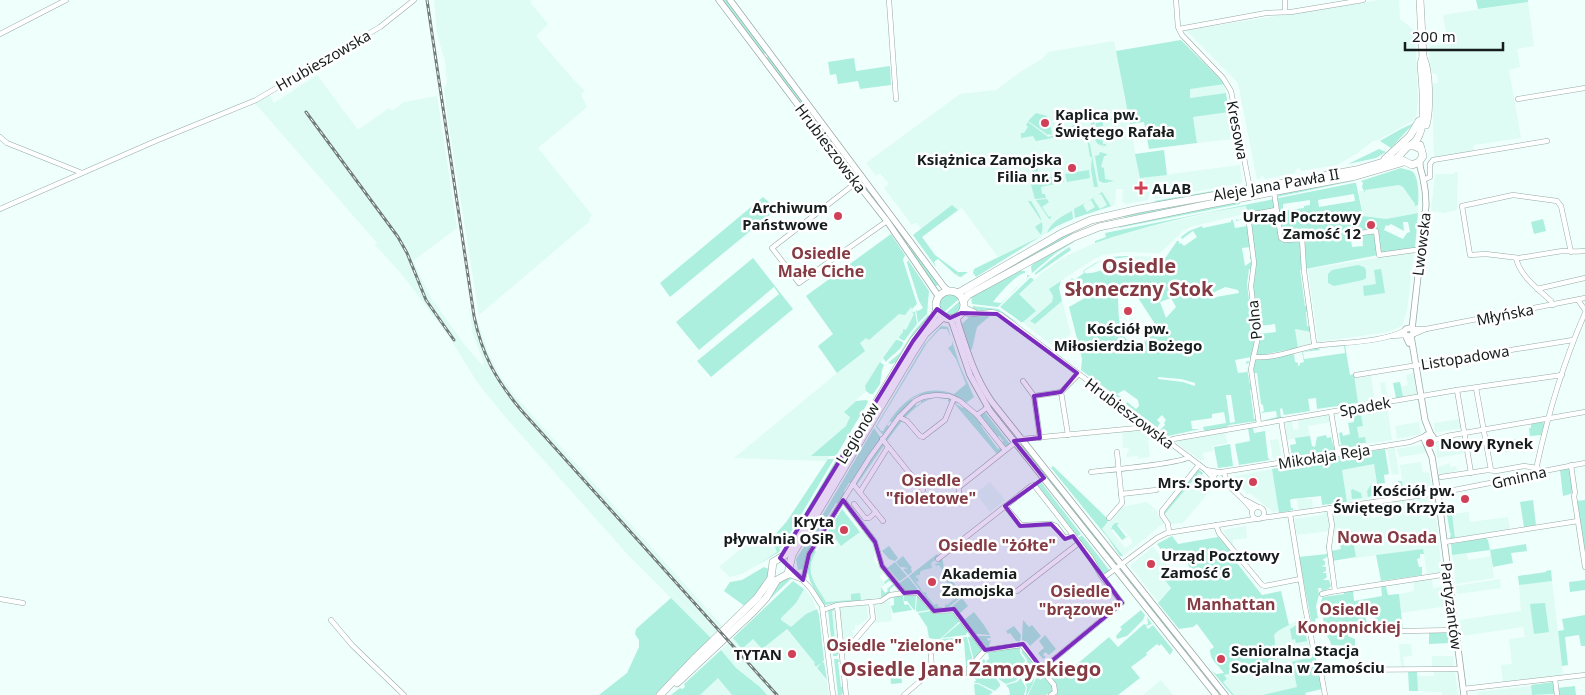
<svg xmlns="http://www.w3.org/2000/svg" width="1585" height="695" font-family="'Noto Sans',sans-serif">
  <rect width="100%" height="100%" fill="#effffb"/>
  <g fill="#defbf4" fill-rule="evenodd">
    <path d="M434 0H532L530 2 548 24 536 36 573 79 585 91 581 94 587 107 538 148 592 215 589 219 590 221 479 315 448 121 444 88 447 83 445 61 437 34Z"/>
    <path d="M1380 0H1399L1400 19 1415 31 1418 98 1416 119 1378 140 1373 141 1356 154 1337 165 1301 171 1300 168 1296 169 1295 173 1265 179 1261 174V178L1257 180 1238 83 1186 30Z"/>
    <path d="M1528 2 1534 46 1517 49 1520 67 1509 70 1521 138 1473 145 1474 152 1434 158 1432 87 1434 83H1438L1437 75 1430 72 1429 46 1448 44 1443 15Z"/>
    <path d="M1114 41 1140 178 1240 165 1242 183 1154 199 1153 195 1148 197V200L1125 204 1122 201 1123 189H1116L1115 204 1113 206 1075 218 1057 226 1037 239 998 257 962 208 925 234 917 223H914L912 225 884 188 889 184 880 173 876 176 866 163 960 94 996 90 1020 72 1042 59 1048 52Z"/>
    <path d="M317 75 358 130 389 108 392 111 404 102 437 96 457 228 413 261 431 298 464 344 482 365 484 363 473 334 469 307 472 317H476L488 352 498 373 515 396 724 628 712 639 629 556 506 418 477 382 450 338 423 302 400 272 375 245 377 243 254 102 269 94 274 103Z"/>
    <path d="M1225 84 1226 93 1190 98 1189 89Z"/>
    <path d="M1229 112 1234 139 1197 143 1193 117Z"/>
    <path d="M1455 172H1458L1457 210 1444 213 1431 211 1435 174H1454Z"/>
    <path d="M1399 185 1403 187 1416 205 1415 206 1418 205V213L1386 219 1363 216 1359 191Z"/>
    <path d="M1247 206 1248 213 1190 227 1183 231 1160 253 1125 252 1103 255 1094 259 1062 280 1049 289 1053 296 1052 302 1030 321 1035 324 1062 301 1071 334 1056 348 1027 326 1023 322 1035 311 1019 294 1044 271 1068 255 1095 243 1127 232 1224 210Z"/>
    <path d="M1414 252 1407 311 1402 326 1388 332 1318 342 1308 269Z"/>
    <path d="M1130 256 1161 257 1160 267 1147 266 1136 273 1130 263Z"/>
    <path d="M911 304 914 315 906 330 879 364 866 385V391L844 412 851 417 827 461 734 458 864 351 858 343Z"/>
    <path d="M1295 329 1309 332 1311 343 1310 345 1298 348Z"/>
    <path d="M1414 373 1417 395 1403 397 1401 387 1408 385 1406 375Z"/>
    <path d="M1371 376 1375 402 1358 405 1355 378Z"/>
    <path d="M1385 382 1388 400 1383 401 1380 383Z"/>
    <path d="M1387 405 1392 440 1366 444 1365 438H1359L1357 427 1363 426 1360 409Z"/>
    <path d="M1328 414 1331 422 1308 426 1310 436 1287 440 1285 423 1292 421 1293 430 1299 429 1298 420Z"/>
    <path d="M1460 419 1461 428 1435 433 1434 423Z"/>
    <path d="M1419 422 1421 434 1397 439 1395 426Z"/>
    <path d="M1146 429 1159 438 1148 440 1150 457 1138 459V456L1126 457 1129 448H1123L1122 432Z"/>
    <path d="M1225 432 1227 443 1212 446 1213 451 1203 453 1204 460H1200L1174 441Z"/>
    <path d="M1463 438 1466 453 1437 458 1436 443Z"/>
    <path d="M1278 439 1282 458 1273 459 1270 440Z"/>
    <path d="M1421 445 1425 447 1426 453 1399 457 1397 449Z"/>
    <path d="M1395 448 1399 474 1392 475 1387 449Z"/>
    <path d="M1421 462 1423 473 1429 472 1432 489 1404 493 1400 465Z"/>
    <path d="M1450 463V467L1456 466 1457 471 1439 475 1438 467Z"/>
    <path d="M1374 464 1379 497 1347 502 1342 470Z"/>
    <path d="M1272 469 1279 511 1273 512 1256 498 1249 493 1246 494V491L1230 480 1231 477Z"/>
    <path d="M1199 472 1214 486 1183 523 1171 524 1164 515 1166 512Z"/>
    <path d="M990 482 1005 500 990 512 976 493Z"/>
    <path d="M1430 496 1434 499 1442 573 1427 574 1423 549 1356 558 1351 529 1344 530V534L1336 535V532L1332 533 1331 513 1337 512V509L1370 505 1372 518 1379 517 1378 504Z"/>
    <path d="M1304 498 1307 499H1312L1313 509 1299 511 1297 499Z"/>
    <path d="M1147 502 1158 512 1157 515 1165 522 1123 556 1102 529 1121 507ZM1117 523 1128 535 1122 540 1123 541 1129 536 1132 541V544L1125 548 1111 530V526Z"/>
    <path d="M1328 511 1331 525 1329 531 1297 535 1294 519 1323 515 1324 512Z"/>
    <path d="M1469 512 1470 522 1508 517 1510 529 1455 538 1452 514Z"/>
    <path d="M1246 526 1247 538 1233 540V545L1231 546 1223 530Z"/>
    <path d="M862 530 874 545 875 551 874 552V561L883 573 879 576 885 583 881 587V598L826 602 812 577 811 566 813 557 827 537 836 539 845 544Z"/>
    <path d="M757 535 763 541 774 545 777 552 742 574 730 577 719 567Z"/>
    <path d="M1153 547 1172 571 1171 576 1165 580 1171 587 1158 602 1130 566Z"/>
    <path d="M1467 553 1468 560 1491 556 1494 578 1456 584 1452 555Z"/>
    <path d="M937 558 944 566 945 576 960 595 946 607H935L912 578Z"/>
    <path d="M1432 579 1433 588 1444 586 1447 606 1401 613 1399 594 1414 591 1413 581Z"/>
    <path d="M1500 579 1501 588 1457 594 1456 586Z"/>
    <path d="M1552 581 1563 675 1503 682 1501 665 1512 664 1509 639 1525 637 1523 627 1462 636 1460 620 1521 611 1519 585Z"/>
    <path d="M804 589 812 598 816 609 806 614 791 627H789L781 620V618L795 603Z"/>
    <path d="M890 601 892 621 875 623V621L877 620V615H874V612L876 610 875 605 873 606V603Z"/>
    <path d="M867 605 868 618 859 625H855V630H852L853 638H847V642H842V647L839 648V652H836L832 610 834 608Z"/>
    <path d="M1303 617 1311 654 1307 658 1298 687 1262 695H1234L1222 682 1227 679 1224 675 1277 664 1274 655 1276 650 1274 635 1278 631Z"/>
    <path d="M786 629 815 663 814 665 827 681 829 695H767L760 687 736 668 721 650 734 638 738 643 753 639 762 649Z"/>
    <path d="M1399 644H1411L1412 656 1403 657 1405 668H1401Z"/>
    <path d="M1432 656H1453L1454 668H1432Z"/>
    <path d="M1434 671H1455L1458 695H1442V692L1418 691 1417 676H1434Z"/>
    <path d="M718 677 732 695H700Z"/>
    <path d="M1161 680 1173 695H1143Z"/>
    <path d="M1531 686 1532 695H1478L1477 692Z"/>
  </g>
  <g fill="#acefdf" fill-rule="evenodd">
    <path d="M722 0H728L767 52 766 54 762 53Z"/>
    <path d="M1476 0H1528V2L1478 9Z"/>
    <path d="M1181 40 1225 84 1190 89V98L1226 93 1229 112 1193 117 1197 143 1149 149 1144 122 1130 124 1116 51Z"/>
    <path d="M769 56 851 165 850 167H848L767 60V57Z"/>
    <path d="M854 58 856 71 890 66 891 85 860 89 858 81 838 84 836 74 830 75 828 62Z"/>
    <path d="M1036 113 1047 116V118L1042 119V121L1040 122 1041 127H1043L1044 129 1051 127 1052 135 1048 134V135L1028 121Z"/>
    <path d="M1116 117 1117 123H1115L1113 120 1103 122V126L1100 127 1103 144H1106V146L1098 144 1105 147C1091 144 1095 133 1096 122H1094L1095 124 1090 125C1094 118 1108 118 1116 117Z"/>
    <path d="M1072 121H1076L1078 134 1059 137 1056 124 1063 123 1064 127 1073 126Z"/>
    <path d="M1028 122 1048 137 1056 135 1057 137 1036 141 1033 136 1021 138V133H1024L1028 127 1026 125Z"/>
    <path d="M1414 123 1391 148 1380 141 1401 129Z"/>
    <path d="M1087 138 1090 145 1098 187H1094L1091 169 1092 157H1090Z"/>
    <path d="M1379 149 1386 152 1376 158 1348 164Z"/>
    <path d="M1164 150 1167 175 1140 178 1135 154Z"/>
    <path d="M1100 152 1107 154 1106 156H1104L1101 167 1104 168 1105 179 1114 181 1104 183 1099 181 1095 156 1099 155Z"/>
    <path d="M1037 160 1039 166 1037 167 1040 179 1063 175 1064 182 1041 187 1042 194H1045L1046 198 1035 199 1030 181 1034 180 1030 161Z"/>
    <path d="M1401 168C1404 169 1411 170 1413 172 1419 178 1419 198 1418 205L1414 206 1415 204 1403 187 1399 185 1365 190V193L1362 187 1363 183 1361 181Z"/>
    <path d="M853 169 910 243 907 245 851 171Z"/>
    <path d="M1089 170 1090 178 1067 182 1065 174Z"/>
    <path d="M1350 181H1353L1277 197 1279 194Z"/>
    <path d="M1354 183H1356L1363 216 1386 219 1418 213 1415 248 1300 270 1305 306H1307L1308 311 1306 312 1307 326H1310L1311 332 1295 329 1298 348 1235 360 1238 373 1247 372 1246 362 1248 361 1250 362 1246 364 1250 385H1252L1253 390H1250L1254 419H1257V421L1229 425 1227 427 1205 431 1204 430 1203 427 1226 423 1224 412 1212 414V418L1191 421 1192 429H1200L1168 436 1160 430 1165 425 1164 423 1166 420 1162 415 1157 420 1160 423 1158 426V428L1126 404 1127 402 1136 409 1139 406 1138 400 1124 390 1117 394 1124 400 1123 401 1081 370 1082 359 1069 307 1085 298 1075 282 1064 289V285L1072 278 1074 280 1084 273 1083 271C1101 259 1108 256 1130 256V263L1136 272 1147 266 1160 267 1161 257H1166L1177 241H1179V244L1181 243 1184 246 1197 237 1193 231 1182 239 1181 237 1189 231 1202 226 1203 228 1231 222V220H1233L1235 228 1247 226 1246 219 1236 221V219L1238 220 1244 219V217L1247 219H1250L1251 216 1248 213 1246 206C1196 214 1144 226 1095 243V241L1106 237 1105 233ZM1354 194 1355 201 1319 207 1318 200ZM1310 200V205L1304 206V208L1283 211V204ZM1403 222H1408L1410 232 1407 233 1403 239 1384 230 1386 225 1388 226 1391 224 1404 231ZM1355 231 1360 236H1362L1363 246 1352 247 1350 232ZM1251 247 1252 256 1250 257V259H1252V261L1245 266 1242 248ZM1128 257V262C1113 261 1100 275 1085 273L1084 271 1102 260ZM1249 269H1251L1249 284 1253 316H1251L1247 284ZM1225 287 1238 290 1239 293 1210 298 1209 295ZM1133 290 1155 324 1153 326 1156 329 1141 346 1138 344 1136 346C1117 338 1119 316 1118 298L1122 293ZM1171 298 1176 307 1166 318 1160 302ZM1275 324 1276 332 1259 334V326ZM1158 377 1181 379 1195 383V386L1183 382 1158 379ZM1226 395H1231L1235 422 1230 423Z"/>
    <path d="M1236 187 1237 188 1157 203 1154 201Z"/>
    <path d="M1102 192 1111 206 1075 218 1074 209 1085 203 1083 205 1087 212 1095 207 1091 200 1088 201 1095 197 1093 199 1100 209 1107 205 1101 194 1098 195Z"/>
    <path d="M763 197 777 209 670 297 660 283Z"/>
    <path d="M1047 199 1049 202 1042 207 1049 217 1051 216V218L1049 219 1036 200Z"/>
    <path d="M1206 200 1189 206 1126 217 1122 216Z"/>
    <path d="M1239 200 1240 204 1118 228 1131 221Z"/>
    <path d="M1028 201H1031C1038 213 1046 222 1041 235L1035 227 1042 222Z"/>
    <path d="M952 205 958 210 922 237 935 255 958 272H968L961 277 957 276 958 274 956 275 938 259 934 262 936 267 913 235Z"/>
    <path d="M1072 211 1073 219 1057 226 1047 233C1051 222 1062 216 1072 211Z"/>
    <path d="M1543 219 1546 231 1534 234 1531 222Z"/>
    <path d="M1072 229V234L969 292 968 290Z"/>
    <path d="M891 234 905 255 903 260 917 304 912 309 911 307 905 315 899 314 869 340 866 338 860 343 865 351 837 373 818 346 833 334 806 296Z"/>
    <path d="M1040 237 976 277 973 273 974 269 980 266Z"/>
    <path d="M1073 240 1074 242 1056 253 1032 273 1031 267 1033 264Z"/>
    <path d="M911 245 940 283 935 287 908 247Z"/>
    <path d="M1069 247 1071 250 1035 275V273L1052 259Z"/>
    <path d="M753 258 793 309 711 377 697 361 779 294 774 287 699 350 676 322Z"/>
    <path d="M908 260 929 291 927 314 918 323 916 310 918 311 923 308 919 301 907 263Z"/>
    <path d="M1358 265 1364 267 1366 270V278L1363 280 1334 286 1328 283V274L1332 270Z"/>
    <path d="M1381 269 1385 293 1364 296 1363 286 1376 284 1374 270Z"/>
    <path d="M1020 271H1025V273C1016 274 998 295 993 302L1001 303 1027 278V275H1030L1014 290 998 307 972 304 971 295Z"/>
    <path d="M1030 278H1032L1034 280 1019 294 1036 311 1023 322H1021L1000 307Z"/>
    <path d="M1061 281 1059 288 1062 301 1035 324 1030 321 1052 302 1053 296 1049 289Z"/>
    <path d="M948 294H954L959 299 943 313C937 305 939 297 948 294Z"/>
    <path d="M960 301C962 311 955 317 945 314Z"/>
    <path d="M973 306 998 309 1020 324 996 311 972 310Z"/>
    <path d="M915 311 917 324 904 341 899 338V337L903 332V329L906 330 914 314 912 313Z"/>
    <path d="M928 315 930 317 909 340 896 362 892 364 888 363 900 353 913 332Z"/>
    <path d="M990 316 977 327 972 349 970 350 962 324 969 317Z"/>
    <path d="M941 326 948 327 951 338 947 329H940L927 343 877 426 881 431H883C900 403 920 382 954 394L966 384 956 359 948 348 952 345V341L960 366 974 397 966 403C952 392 936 391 920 397L919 395 911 399 913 401 892 423 890 421 887 425 889 426 883 435 876 427V426L924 345Z"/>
    <path d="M896 340H898L903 342V344C899 352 891 355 886 362L883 358Z"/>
    <path d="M1345 345 1350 375 1354 374 1358 403 1317 409 1316 398 1308 399 1310 411 1284 415 1282 408 1280 409 1281 418 1261 421 1277 417 1276 411 1260 413 1264 411 1263 405 1261 404 1257 373H1254L1253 360 1294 354 1295 362 1298 363V366L1300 365V363L1304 362 1302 352 1319 348 1320 350 1303 352 1304 359 1345 353 1344 346 1330 347Z"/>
    <path d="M880 362 884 365 882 370 880 384 873 394H870L866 391 865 386Z"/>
    <path d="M1400 382 1403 397 1396 398 1393 383Z"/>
    <path d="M934 397H943L951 399V401L948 402V399C943 399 937 397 933 398 912 405 899 425 887 441L885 439 902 416 915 404 916 406 921 403V401Z"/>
    <path d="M866 400 868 401 867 404 836 456H811L846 426 850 417 844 412 856 401Z"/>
    <path d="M954 400 957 401 956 404 963 408 964 406 982 424 981 426 998 449 1001 447 1002 450 997 454 953 402Z"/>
    <path d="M1360 409 1363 426 1357 427 1359 438 1365 437 1366 443H1362V445L1339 449 1338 446 1341 445 1339 433 1342 432 1343 436 1350 434 1348 423 1354 422 1351 410Z"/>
    <path d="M984 411 1010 444 1007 447 1002 443 1003 441 999 436 997 437 981 417 980 415Z"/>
    <path d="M1543 422 1545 425 1542 435 1530 436 1529 428H1531V424Z"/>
    <path d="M874 428 881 438 851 483H849L844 491 845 493 838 504 836 503 814 538 816 540 814 541 809 538Z"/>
    <path d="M1248 428H1253L1254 433 1265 431 1268 458 1270 460 1239 465 1235 444 1250 441Z"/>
    <path d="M1326 435 1327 438 1331 437 1333 445 1336 450 1290 457 1292 456 1290 445 1296 444 1295 438 1310 436 1312 446 1315 447 1317 437Z"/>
    <path d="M1518 439 1520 449 1505 452 1502 441Z"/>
    <path d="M881 444H885L856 486 855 482Z"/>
    <path d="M1230 444 1233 466 1218 468 1214 447Z"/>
    <path d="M1024 446 1114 559 1112 560 1093 538 1023 448Z"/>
    <path d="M1385 449 1389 474 1384 475 1385 483 1381 484 1382 490 1399 487 1398 481H1402L1404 493 1379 497 1374 464 1342 470 1347 502 1322 505 1321 496 1292 499 1290 500 1291 508H1293V510L1279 513 1272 469Z"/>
    <path d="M828 459H834L782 547 779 548 780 550 779 552 751 569 777 552 774 545 768 543 787 521Z"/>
    <path d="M836 460 837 462 786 549 784 548Z"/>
    <path d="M1053 466 1109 520 1102 529 1123 556H1120L1108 538 1051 468Z"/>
    <path d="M1570 468 1574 493 1563 496 1560 470Z"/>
    <path d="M1198 469 1203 473 1202 475 1199 473 1164 515 1163 513Z"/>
    <path d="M1041 482 1081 534 1076 537 1037 486Z"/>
    <path d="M1375 484 1376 495 1368 497 1367 491 1371 485Z"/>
    <path d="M1352 489 1361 493 1362 498 1352 499 1351 491Z"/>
    <path d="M1533 500 1536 525 1524 527 1520 502Z"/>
    <path d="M1585 500V557L1576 501Z"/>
    <path d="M842 509 860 532 841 546 836 539 831 542 827 538 823 543 821 542Z"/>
    <path d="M1452 514 1455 538H1450L1451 533H1450L1447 515Z"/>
    <path d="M1115 523H1119L1117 525 1126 537 1122 540 1113 529 1111 530 1112 526Z"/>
    <path d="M1351 529 1356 557 1332 561 1331 551 1341 549 1338 538 1342 537V534L1344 533V530Z"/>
    <path d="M1082 535 1110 571 1106 574 1102 573 1077 539Z"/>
    <path d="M1217 535 1239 560 1237 563 1262 595 1281 591 1289 625 1278 631 1274 635C1276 645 1274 654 1276 663L1278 664 1224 675 1227 679 1223 682 1234 695H1232L1211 670 1216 674 1224 673C1218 664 1210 661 1210 650L1214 647 1197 624 1193 627 1179 629 1158 603 1171 588 1165 580 1171 576 1185 574V572H1188L1189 567 1187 560 1184 561 1190 555 1188 554 1179 560H1177V558L1172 559V561L1170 562 1157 544 1172 536 1178 544 1218 537Z"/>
    <path d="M1486 538 1488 540 1490 550 1526 544 1527 551 1511 553 1513 563 1493 567 1490 550 1452 555 1451 544Z"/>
    <path d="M807 542 812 546 806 556 803 569 798 570 796 559Z"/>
    <path d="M889 546 898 558 895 561 889 559 882 551Z"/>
    <path d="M1423 549 1424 554H1420V558L1417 559 1419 567H1422V575L1381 581 1376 555Z"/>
    <path d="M814 550 816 552C803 573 817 585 826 602L851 600V594L860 593 861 600 879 599 881 598V587L885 583 884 582 889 578 891 581V582L889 581 881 587 885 593 888 591 887 589 893 584 895 585 890 589V593L880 599 835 603 825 605V607C813 587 800 573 814 550Z"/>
    <path d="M937 554 939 557 931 563 932 568 923 570 920 572V575H917L915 578 917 577 919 581 917 582 914 579 923 592 927 593 926 595 934 605 936 604H938V607H942V608L935 609 909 576Z"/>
    <path d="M1327 554V557L1322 560 1325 561V565L1321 566 1326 567V571L1322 573H1326L1327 577 1323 580H1329L1331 586 1328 589 1322 591 1321 588H1318L1319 595 1316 606 1318 618 1315 619 1317 631H1313L1299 557Z"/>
    <path d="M903 556 912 568H911L912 572 908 575 903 569 909 568 900 567 896 562Z"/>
    <path d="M941 558 943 561 944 572 956 586V590L961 597 949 607 945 608V604L947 605 956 598 955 595 956 593 944 578H943L941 573 943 571 939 565 936 566 935 564 939 563 938 561Z"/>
    <path d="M895 562 907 576 897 583 899 581 889 569H886Z"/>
    <path d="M764 567 769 569 768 579 746 607 724 591 730 582 742 580Z"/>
    <path d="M1551 570 1552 581 1519 585 1518 576 1546 572V571Z"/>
    <path d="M1125 575 1189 653 1186 655 1124 576Z"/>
    <path d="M908 577 917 588V591H905L898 584Z"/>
    <path d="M788 578H792L731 636 778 582Z"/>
    <path d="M1585 580V590L1570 592 1569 582Z"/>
    <path d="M793 581 804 589 796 603 781 618V620L791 627 806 614 817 609 819 615 824 660 822 663 824 662 827 680 817 668 821 663 816 667 814 664 815 663 787 629 762 649 753 639 742 649 733 638Z"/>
    <path d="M1381 586H1386L1388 595 1399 594 1403 630H1376L1373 605 1363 604 1367 623 1371 627 1352 628 1348 633V636L1355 639V646L1331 645C1331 640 1326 636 1325 631 1323 623 1323 614 1321 606L1320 604 1323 596V597L1344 594V591L1353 590 1354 601 1382 596Z"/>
    <path d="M916 594 915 610H914L907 601H904V595Z"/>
    <path d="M903 595 904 604 906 605 908 604 912 610 893 613 891 606 894 605V598L891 597 892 596Z"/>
    <path d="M917 595 929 610 917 612 916 610Z"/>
    <path d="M671 598 712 639 657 695H599L627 673 639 647V640L635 634 636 629Z"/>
    <path d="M962 598 968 606 959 614 950 608Z"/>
    <path d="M1545 603 1549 632 1534 634 1530 604Z"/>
    <path d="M834 607V610L832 611 836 652H839L837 656H833L828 610Z"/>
    <path d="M1141 610 1145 615 1143 620 1127 636 1117 639 1116 636 1122 629 1120 627Z"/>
    <path d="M931 611 937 614 953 612 960 621 940 639H934L929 638 927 627 918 613Z"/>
    <path d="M974 612 984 625 990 635 976 634 964 620Z"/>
    <path d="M1585 615V646H1581L1579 635 1565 637 1568 665 1562 666 1558 631 1564 630 1562 619Z"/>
    <path d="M1147 617 1152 624 1146 626 1148 629 1153 625 1173 650 1170 655 1161 644 1159 646 1157 644 1146 653 1147 655 1131 667 1140 678 1118 695H1057L1050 677 1055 673 1053 667 1055 666 1062 671 1066 667 1069 671 1109 637 1118 647 1144 624 1146 625 1148 624Z"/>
    <path d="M1023 620 1029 627 1032 625 1041 636 1030 646 1027 642 1022 640Z"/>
    <path d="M1303 621 1307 641 1296 643 1295 639 1292 640 1290 629Z"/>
    <path d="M961 622 968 630 966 635 942 638Z"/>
    <path d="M1014 626 1021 635 1020 641H1016L1010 633 1008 634 1006 631Z"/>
    <path d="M1450 632 1451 643 1429 644V633Z"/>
    <path d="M1045 635 1056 649 1049 655 1045 652 1043 655 1046 657 1043 659 1038 653 1044 648 1039 641Z"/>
    <path d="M973 636 983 650 974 661 968 637Z"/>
    <path d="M976 636H990L991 638H987L988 641 991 640 988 648Z"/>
    <path d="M967 637 973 662 966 667 964 641 944 643 935 650 932 647 941 639Z"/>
    <path d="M1020 647V653L1025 660 1022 675 1015 681 1006 684C997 679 990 670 986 661L989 659 988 653H985Z"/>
    <path d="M1022 647 1036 664 1024 674 1027 660 1022 653Z"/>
    <path d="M721 650 736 668 760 687 767 695H732L718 678 700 695H671L680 688 682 689 685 687 684 684Z"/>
    <path d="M1315 653 1322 689 1305 693 1306 695H1262L1297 687 1292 662 1307 658 1311 654Z"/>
    <path d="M834 659H838L840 662H838L841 687H843L844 692 841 695H838Z"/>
    <path d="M984 659 988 667 1000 684V686L995 691 978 683H974L976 680 969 674 971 667 973 669Z"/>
    <path d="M1032 670C1038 678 1031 687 1027 695H1026L1027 687 1022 677Z"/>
    <path d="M1408 671H1417L1418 691H1409Z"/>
    <path d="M901 672 902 683 891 684 890 673Z"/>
    <path d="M1045 676 1053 685V691L1046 695H1028L1036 678 1038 677 1040 680Z"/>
    <path d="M1021 678 1026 688 1024 695H1010L1009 689 1006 685 1017 682Z"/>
    <path d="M1553 682 1555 694 1532 695 1531 685Z"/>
    <path d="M974 684H978L993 692 989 695H975Z"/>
    <path d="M1575 686 1576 695H1558L1557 688Z"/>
  </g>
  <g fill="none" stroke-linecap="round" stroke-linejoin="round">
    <g stroke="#97aaa5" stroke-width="5.5">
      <g id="minor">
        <path d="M889 0 896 99"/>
        <path d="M1176 0 1178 27 1182 35 1223 78 1231 91 1250 189"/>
        <path d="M1285 12V0"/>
        <path d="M1179 29 1266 13 1291 12 1363 0"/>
        <path d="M0 34 66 0"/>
        <path d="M1518 99 1585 88"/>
        <path d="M0 137 7 143 82 173"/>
        <path d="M1423 180 1430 177V164L1433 160 1547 141"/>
        <path d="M857 182 772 248 799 283 887 221"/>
        <path d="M1274 192 1281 238 1285 240 1301 239"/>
        <path d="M0 209 158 140 256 100 380 27 414 0"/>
        <path d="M1355 228 1361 233 1376 231 1379 255 1415 250H1420"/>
        <path d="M1302 238 1304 271 1314 343 1316 346"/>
        <path d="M1571 252 1561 206 1557 201 1513 195 1462 206 1470 255 1486 254 1519 258 1562 251C1570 251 1577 252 1585 251"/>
        <path d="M1516 258C1520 276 1538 289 1551 301L1553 305"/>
        <path d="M1537 289 1585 278"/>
        <path d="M1578 300 1585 310"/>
        <path d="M964 307 975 312"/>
        <path d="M961 313 974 314 992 312 1001 315 1206 470 1213 478"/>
        <path d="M1412 329H1426L1585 298"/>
        <path d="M1412 335 1426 329"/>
        <path d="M1392 336 1406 335"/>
        <path d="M1253 357C1274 359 1294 350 1314 346 1340 342 1383 343 1405 330"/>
        <path d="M1356 375 1573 340"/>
        <path d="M1023 381 1034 396 1040 438"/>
        <path d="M1476 388 1491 470"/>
        <path d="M1457 390 1471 473"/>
        <path d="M1061 392 1068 435"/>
        <path d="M1034 396 1061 392 1077 376V373"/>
        <path d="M1331 412 1338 454"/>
        <path d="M977 415 988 407"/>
        <path d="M899 417 907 421 920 436 923 437 945 420 954 398"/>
        <path d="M1281 420 1288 462"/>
        <path d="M1259 424 1251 369 1257 341 1251 286 1254 263 1248 215 1276 210"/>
        <path d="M882 439 923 490"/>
        <path d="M1432 441 1447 436 1585 412"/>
        <path d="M1169 442 1173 439 1457 390 1562 375"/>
        <path d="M1571 465 1575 493 1574 496 1585 567"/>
        <path d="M1206 470 1224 473 1226 479 1222 484H1217L1214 480V475L1218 472"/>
        <path d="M1538 470 1537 465C1548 414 1564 361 1585 313"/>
        <path d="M1091 472C1108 470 1180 464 1189 457"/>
        <path d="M1222 472 1410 442 1425 436"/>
        <path d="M1441 477 1488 470 1496 471 1524 466 1537 468"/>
        <path d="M1225 481C1233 492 1245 499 1252 510"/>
        <path d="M853 484 883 521"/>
        <path d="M860 492 888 447"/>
        <path d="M1121 494 1156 490"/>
        <path d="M843 500 875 542 882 566 904 593H918L934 611 954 610 985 650"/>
        <path d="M1245 500 1258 507"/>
        <path d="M965 501 959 493V487L1012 445 1022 439 1148 427"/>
        <path d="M854 504 865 518H869L876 512"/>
        <path d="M1005 506 1021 525 1051 524 1056 526 1065 538 1073 536"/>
        <circle cx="1258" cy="513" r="6"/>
        <path d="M1290 514 1305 607 1314 652"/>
        <path d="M1109 518 1122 503 1117 452"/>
        <path d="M1262 518 1444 492 1526 476 1538 470 1544 471 1585 463"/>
        <path d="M1216 525 1219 533 1262 585 1265 586 1300 579"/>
        <path d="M1169 532 1168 524 1162 515V511L1199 465"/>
        <path d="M1445 542 1578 521"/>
        <path d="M1329 547 1335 591"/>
        <path d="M1329 547 1332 525 1329 508"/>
        <path d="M938 559 1031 486 1034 485 1091 558 1100 574 1122 603 1042 669"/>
        <path d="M790 569 800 577 811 589 822 606 833 695"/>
        <path d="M787 576 790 575 803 580"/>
        <path d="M1103 578 1157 538 1167 533 1255 519"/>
        <path d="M803 580 809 554 870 457 899 417 915 401 923 397 936 395 949 396 960 401 977 415 1005 450"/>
        <path d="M1017 591 1079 543"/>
        <path d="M1322 594 1330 592 1448 574"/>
        <path d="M0 599 23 603"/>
        <path d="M823 610 837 605"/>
        <path d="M331 620 352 645 404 695"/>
        <path d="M1355 632 1455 630"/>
        <path d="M841 652 855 640 873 619 871 602 881 601 890 595 904 593"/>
        <path d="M969 674V668L985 650 1022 645 1054 685 1055 692 1051 695"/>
        <path d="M1555 679 1557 695"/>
        <path d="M1463 689 1585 675"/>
        <path d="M846 695 837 605 871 602"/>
        <path d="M904 695 932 671 931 655"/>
        <path d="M1325 695 1321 673 1323 670 1460 669"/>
      </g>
    </g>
    <g stroke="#97aaa5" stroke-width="7">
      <g id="major">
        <path d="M719 0 850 174 887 221 939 297"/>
        <path d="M730 0 944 287 949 291"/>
        <path d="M957 316 958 323C967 351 975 378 992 402L1225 695"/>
        <path d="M950 318 953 325 970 375 990 411 1216 695"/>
        <path d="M1412 329 1426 205C1426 196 1425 187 1423 178 1422 172 1419 168 1420 161"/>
        <path d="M1406 336H1410L1413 334V331L1411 328 1406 329 1404 332 1409 343"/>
        <path d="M1411 336 1425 420 1431 435"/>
        <circle cx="1429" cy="439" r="4.5"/>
        <path d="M1426 443 1432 457 1439 502 1464 695"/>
      </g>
    </g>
    <g stroke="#97aaa5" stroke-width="8">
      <g id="highway">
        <path d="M1423 57C1430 72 1430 110 1426 125"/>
        <path d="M1411 145C1430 134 1422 83 1421 64L1423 57 1420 0"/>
        <path d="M1385 159 1410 136 1419 121"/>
        <path d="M1402 160 1412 165 1419 162 1423 156 1420 145"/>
        <circle cx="950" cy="305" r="14"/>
        <path d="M958 293 1062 233 1091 220 1139 209 1356 170 1397 158 1408 146H1414L1421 149"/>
        <path d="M963 301 968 295 1074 237 1099 227 1205 205 1356 176 1404 162"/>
        <path d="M677 683 754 611 766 598 777 580 788 574 792 555 914 351 925 334 943 317"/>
        <path d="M660 695 695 658 757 598 771 578 773 562 785 555 913 341 934 316 937 309"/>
      </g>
    </g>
    <use href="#minor" stroke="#fff" stroke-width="4.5"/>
    <use href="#major" stroke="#fff" stroke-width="5.5"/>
    <use href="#highway" stroke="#fff" stroke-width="7"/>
    <g stroke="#727d7a" stroke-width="3">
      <g id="rail">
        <path d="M427 0 474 316C482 355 496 380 521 410L777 695"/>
        <path d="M306 112 398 237 407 253 426 300 454 340"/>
      </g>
    </g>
    <use href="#rail" stroke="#fff" stroke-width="1" stroke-dasharray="4" stroke-linecap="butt"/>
  </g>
  <path fill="#7b2cbf" fill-opacity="0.2" stroke="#7b2cbf" stroke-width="4" stroke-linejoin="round" d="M937 309 950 318 961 313 997 314 1077 373 1061 392 1034 396 1040 438 1014 441 1044 478 1005 506 1020 526 1051 524 1065 539 1073 536 1122 603 1042 669 1023 644 985 650 954 609 934 611 918 592 904 593 882 566 875 542 843 500 809 554 803 580 780 558 913 341Z"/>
  <g fill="#d04057" stroke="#fff" stroke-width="2">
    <circle cx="1045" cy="123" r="5"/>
    <circle cx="1072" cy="168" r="5"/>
    <path d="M1138.5 180.5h5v5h5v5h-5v5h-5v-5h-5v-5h5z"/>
    <circle cx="838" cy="216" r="5"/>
    <circle cx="1371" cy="225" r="5"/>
    <circle cx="1128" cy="311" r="5"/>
    <circle cx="1430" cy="443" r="5"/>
    <circle cx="1253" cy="482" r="5"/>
    <circle cx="1465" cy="499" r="5"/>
    <circle cx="844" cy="530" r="5"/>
    <circle cx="1151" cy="564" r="5"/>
    <circle cx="932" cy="582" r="5"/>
    <circle cx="792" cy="654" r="5"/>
    <circle cx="1221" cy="659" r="5"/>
  </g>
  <g text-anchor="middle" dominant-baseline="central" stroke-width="5" stroke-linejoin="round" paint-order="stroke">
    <g font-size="15" fill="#161d1c" stroke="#fff">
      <text transform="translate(323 60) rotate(-30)">Hrubieszowska</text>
      <text transform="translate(1238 130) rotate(79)">Kresowa</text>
      <text transform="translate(831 148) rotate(53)">Hrubieszowska</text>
      <text transform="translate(1276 184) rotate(-10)">Aleje Jana Pawła II</text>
      <text transform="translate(1421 244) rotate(-83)">Lwowska</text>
      <text transform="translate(1505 314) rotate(-11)">Młyńska</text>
      <text transform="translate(1254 320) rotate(-96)">Polna</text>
      <text transform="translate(1465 357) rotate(-9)">Listopadowa</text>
      <text transform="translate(1365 406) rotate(-10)">Spadek</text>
      <text transform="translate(1130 413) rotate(37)">Hrubieszowska</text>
      <text transform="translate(857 433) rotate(-59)">Legionów</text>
      <text transform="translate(1324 456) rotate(-9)">Mikołaja Reja</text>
      <text transform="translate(1519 477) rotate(-13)">Gminna</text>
      <text transform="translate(1452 606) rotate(83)">Partyzantów</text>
    </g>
    <g font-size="15" font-weight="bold" fill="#161d1c" stroke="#fff" text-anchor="end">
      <text x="1055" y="114" text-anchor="start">Kaplica pw.<tspan x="1055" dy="17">Świętego Rafała</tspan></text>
      <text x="1062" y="159">Książnica Zamojska<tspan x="1062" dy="17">Filia nr. 5</tspan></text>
      <text x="1152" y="188" text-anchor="start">ALAB</text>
      <text x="828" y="207">Archiwum<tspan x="828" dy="17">Państwowe</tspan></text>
      <text x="1361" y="216">Urząd Pocztowy<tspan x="1361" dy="17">Zamość 12</tspan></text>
      <text x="1128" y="328" text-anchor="middle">Kościół pw.<tspan x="1128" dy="17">Miłosierdzia Bożego</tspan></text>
      <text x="1440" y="443" text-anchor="start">Nowy Rynek</text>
      <text x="1243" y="482">Mrs. Sporty</text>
      <text x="1455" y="490">Kościół pw.<tspan x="1455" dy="17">Świętego Krzyża</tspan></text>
      <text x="834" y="521">Kryta<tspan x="834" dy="17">pływalnia OSiR</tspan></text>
      <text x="1161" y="555" text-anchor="start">Urząd Pocztowy<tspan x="1161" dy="17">Zamość 6</tspan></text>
      <text x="942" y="573" text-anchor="start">Akademia<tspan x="942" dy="17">Zamojska</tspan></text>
      <text x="1231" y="650" text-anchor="start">Senioralna Stacja<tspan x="1231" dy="17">Socjalna w Zamościu</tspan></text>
      <text x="782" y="654">TYTAN</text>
    </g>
    <g font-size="16" font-weight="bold" fill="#843b43" stroke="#fff">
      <text x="821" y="253">Osiedle<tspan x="821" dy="18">Małe Ciche</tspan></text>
      <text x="931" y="480">Osiedle<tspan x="931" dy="18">"fioletowe"</tspan></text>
      <text x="1387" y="537">Nowa Osada</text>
      <text x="997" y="545">Osiedle "żółte"</text>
      <text x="1080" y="591">Osiedle<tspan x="1080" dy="18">"brązowe"</tspan></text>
      <text x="1231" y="604">Manhattan</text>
      <text x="1349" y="609">Osiedle<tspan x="1349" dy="18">Konopnickiej</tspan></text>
      <text x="894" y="645">Osiedle "zielone"</text>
    </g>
    <g font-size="20" font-weight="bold" fill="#843b43" stroke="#fff">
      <text x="1139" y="265">Osiedle<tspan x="1139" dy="23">Słoneczny Stok</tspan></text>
      <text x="971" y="668">Osiedle Jana Zamoyskiego</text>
    </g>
  </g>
  <path d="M1405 42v8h98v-8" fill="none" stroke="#161d1c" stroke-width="2.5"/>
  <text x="1412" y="42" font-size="15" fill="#161d1c" stroke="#ffffff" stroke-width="4" paint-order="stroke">200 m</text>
</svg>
